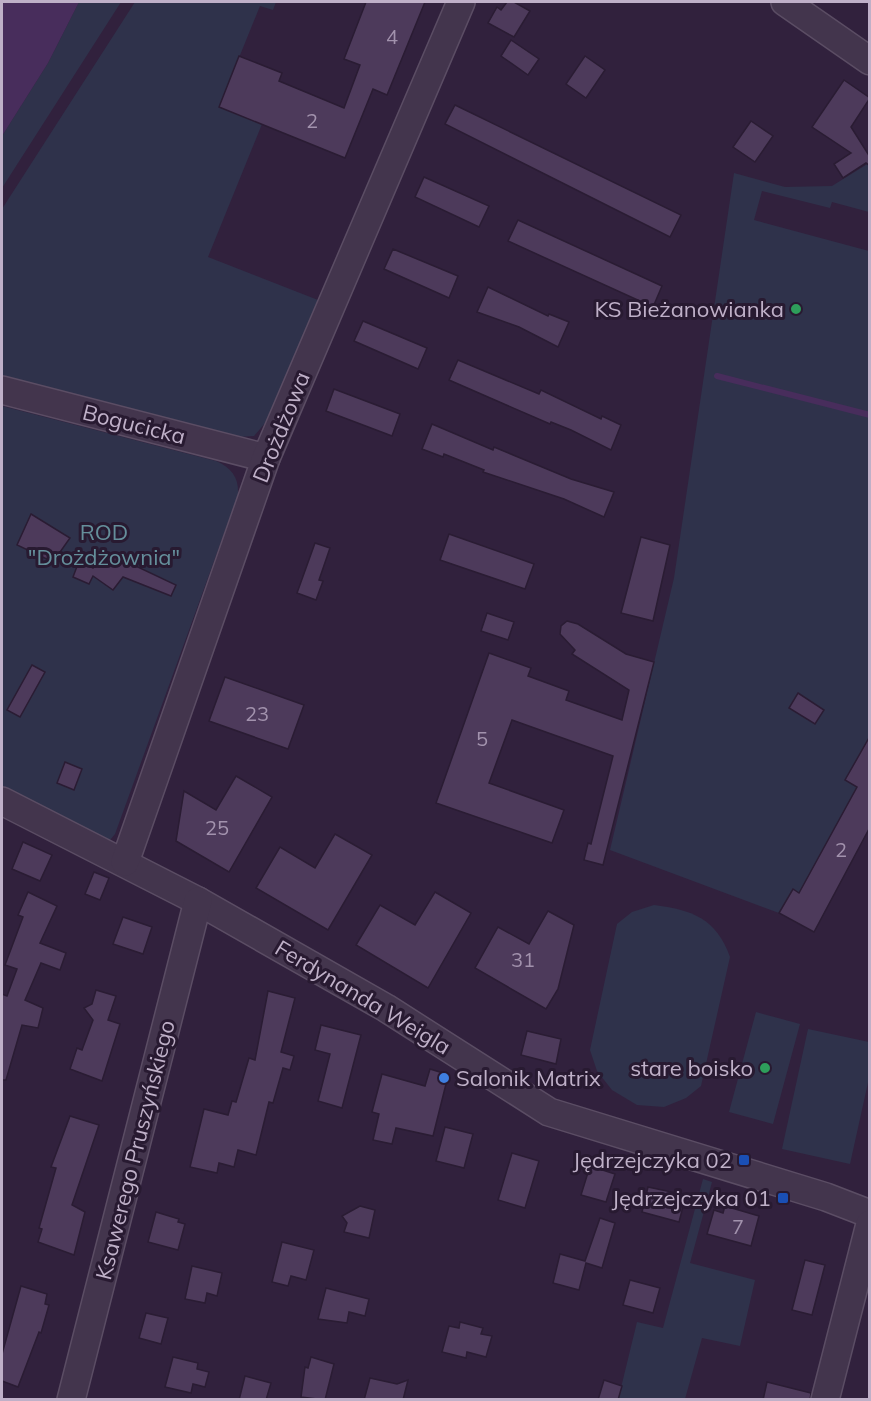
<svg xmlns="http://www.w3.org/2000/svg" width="871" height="1401" font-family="Mulish,sans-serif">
  <rect width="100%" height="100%" fill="#31213d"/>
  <g fill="#2f324b">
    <path d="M79 2H121L2 188V136L48 63Z"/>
    <path d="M135 2H276L273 10 260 6 219 107 262 124 208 257 318 300 266 422 254 436 238 437 2 380V209Z"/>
    <path d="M869 163V212L832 202 830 208 762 191 754 220 869 251 870 736 845 780 857 787 799 893 793 889 779 913 610 850 674 578 734 173 785 187 832 186Z"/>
    <path d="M2 406 216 461C232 468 239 478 238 495L115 834 110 840 103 841 2 796Z"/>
    <path d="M654 905C692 910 716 918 730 957L701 1086 686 1098 664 1107 637 1105 612 1090 597 1071 590 1050 617 924 632 912Z"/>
    <path d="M756 1012 800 1024 773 1124 729 1112Z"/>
    <path d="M808 1029 869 1042V1078L850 1164 782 1149Z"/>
    <path d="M703 1179 712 1182 690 1263 755 1280 740 1346 702 1338 685 1399 618 1400 637 1322 663 1328Z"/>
  </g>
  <path fill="#482d5c" d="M2 2H79L48 63 2 136Z"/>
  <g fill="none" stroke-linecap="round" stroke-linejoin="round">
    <path stroke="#482d5c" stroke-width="6" d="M717 376 870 415"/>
  </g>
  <g fill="#4d3a5b" stroke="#2a1c33" stroke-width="1.5">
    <path d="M366 2H425L387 95 373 89 345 158 219 107 239 56 282 73 279 81 344 108 360 65 344 59Z"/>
    <path d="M507 2H514L530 11 514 37 488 23 497 7 501 10Z"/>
    <path d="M511 40 539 59 528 75 501 56Z"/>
    <path d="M585 56 605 70 586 98 566 84Z"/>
    <path d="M844 80 870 98 851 127 870 157V166L866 163 843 178 834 164 851 153 812 127Z"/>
    <path d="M455 105 681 215 670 237 445 124Z"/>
    <path d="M751 121 773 136 755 162 733 147Z"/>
    <path d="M424 177 489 206 479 227 415 197Z"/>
    <path d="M518 220 662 286 653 307 508 241Z"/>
    <path d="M393 249 458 276 449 298 384 269Z"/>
    <path d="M488 287 548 316 549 314 569 322 558 347 519 327 477 312Z"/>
    <path d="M363 321 427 348 418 369 354 341Z"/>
    <path d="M458 360 539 394 541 390 601 419 602 416 621 425 611 450 571 430 551 422 550 424 449 380Z"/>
    <path d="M334 389 400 414 392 436 326 411Z"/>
    <path d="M432 424 493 450 494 447 571 479 614 492 604 517 564 499 483 472 484 470 444 454 443 457 422 449Z"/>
    <path d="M31 514 70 538 53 562 17 545Z"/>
    <path d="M449 534 534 564 525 589 440 560Z"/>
    <path d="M641 537 670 545 653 621 621 613Z"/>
    <path d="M315 543 330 548 319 580 323 581 316 600 297 593Z"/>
    <path d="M102 550 176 585 171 596 123 577 113 590 93 576 89 584 73 577 79 561 93 568Z"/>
    <path d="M487 613 514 622 508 640 481 631Z"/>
    <path d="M567 621 578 624 626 654 654 662 603 865 584 860 588 843 591 844 613 756 512 720 489 783 564 810 552 843 436 803 489 653 531 668 528 676 569 691 566 700 622 720 629 690 572 654 575 650 560 634 561 626Z"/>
    <path d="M32 665 45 672 20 717 7 710Z"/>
    <path d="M225 677 304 705 288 749 209 721Z"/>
    <path d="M798 693 824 710 815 724 789 708Z"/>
    <path d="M870 736V827L814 932 779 913 793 889 799 893 857 787 845 780Z"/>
    <path d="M65 762 82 769 74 790 57 783Z"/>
    <path d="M236 776 272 797 229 872 176 841 184 791 216 810Z"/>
    <path d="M335 834 372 855 328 930 256 888 280 847 315 868Z"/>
    <path d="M23 842 52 855 40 881 12 869Z"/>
    <path d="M94 872 109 878 100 900 85 894Z"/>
    <path d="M28 892 57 906 40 943 66 953 60 970 41 963 25 1000 43 1008 38 1028 22 1025 6 1080H2V994L7 996 17 969 5 965 23 917 18 915Z"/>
    <path d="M435 892 471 913 428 988 356 945 380 905 415 925Z"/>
    <path d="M548 911 574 925 558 989 546 1009 475 968 498 927 529 944Z"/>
    <path d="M123 917 152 927 143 954 113 944Z"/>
    <path d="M96 990 116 996 108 1020 120 1024 102 1081 70 1069 77 1048 82 1050 93 1020 84 1008 92 1004Z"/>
    <path d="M268 991 295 998 281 1052 294 1056 290 1070 283 1068 273 1103 269 1102 256 1155 238 1150 234 1167 219 1163 217 1173 190 1167 204 1109 228 1115 232 1101 236 1102 249 1058 255 1060Z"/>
    <path d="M321 1025 361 1035 342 1108 318 1101 330 1054 315 1050Z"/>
    <path d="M527 1031 561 1039 556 1064 521 1055Z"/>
    <path d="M430 1069 443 1073 447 1080 433 1136 396 1128 392 1144 373 1140 379 1114 372 1112 382 1074 425 1086Z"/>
    <path d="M70 1116 99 1125 72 1205 85 1212 74 1255 38 1242 42 1229 39 1228 56 1168 51 1167Z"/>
    <path d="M445 1127 473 1134 464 1168 436 1161Z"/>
    <path d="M512 1153 539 1161 525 1208 498 1200Z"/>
    <path d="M590 1166 615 1174 606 1202 581 1195Z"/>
    <path d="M648 1187 686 1195 679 1222 642 1212Z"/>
    <path d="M360 1206 375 1210 369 1238 344 1232 347 1223 342 1216Z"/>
    <path d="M725 1206 759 1216 751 1246 707 1234 714 1210 723 1213Z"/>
    <path d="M156 1212 179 1219 178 1222 185 1224 178 1250 148 1242Z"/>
    <path d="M600 1218 615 1223 602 1268 586 1263 579 1290 553 1283 560 1254 585 1261Z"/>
    <path d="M282 1242 314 1250 306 1280 291 1276 288 1286 272 1282Z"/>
    <path d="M805 1260 825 1265 812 1315 792 1310Z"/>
    <path d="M192 1266 222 1273 217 1296 207 1293 205 1303 185 1299Z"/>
    <path d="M630 1280 660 1288 653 1313 623 1305Z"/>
    <path d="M21 1286 47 1294 45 1304 49 1305 41 1333 39 1332 18 1387 2 1381V1354Z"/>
    <path d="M326 1288 369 1299 365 1316 349 1312 347 1323 318 1319Z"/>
    <path d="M146 1313 168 1318 161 1344 139 1338Z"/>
    <path d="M460 1322 483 1328 481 1334 492 1336 486 1357 467 1352 466 1358 442 1352 449 1326 459 1328Z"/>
    <path d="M173 1357 198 1363 197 1369 209 1372 205 1387 193 1384 191 1393 165 1387Z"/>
    <path d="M311 1357 334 1364 325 1400 301 1397 305 1367 308 1368Z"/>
    <path d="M245 1376 271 1383 266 1400H239Z"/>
    <path d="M370 1378 397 1384 408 1380 403 1400H364Z"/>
    <path d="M604 1380 622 1386 618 1400H598Z"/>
    <path d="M767 1382 811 1393 810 1400H763Z"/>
  </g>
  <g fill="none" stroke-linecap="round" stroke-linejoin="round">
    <g stroke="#5b4d64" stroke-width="30">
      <g id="minor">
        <path d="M785 2 870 61"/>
        <path d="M2 390 266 458"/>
        <path d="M2 801 198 901 386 1008 549 1112 826 1197 870 1214"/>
        <path d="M125 862 266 458 461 2"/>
        <path d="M71 1400 198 901"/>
        <path d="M825 1400 870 1224"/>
      </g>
    </g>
    <use href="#minor" stroke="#43354d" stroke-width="27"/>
  </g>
  <g fill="#2e9e5b" stroke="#281a31" stroke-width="2">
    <circle cx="796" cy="309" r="6"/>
    <circle cx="765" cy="1068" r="6"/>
  </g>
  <circle fill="#3f7fe0" stroke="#281a31" stroke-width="2" cx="444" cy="1078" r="6"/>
  <g fill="#1a4fb4" stroke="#281a31" stroke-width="2">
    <rect x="738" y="1154" width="12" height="12" rx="3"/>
    <rect x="777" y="1192" width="12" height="12" rx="3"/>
  </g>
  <g text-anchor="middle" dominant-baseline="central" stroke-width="6" stroke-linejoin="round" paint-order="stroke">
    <g font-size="20" fill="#a292ad">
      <text x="392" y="36">4</text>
      <text x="312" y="120">2</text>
      <text x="257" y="713">23</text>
      <text x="482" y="738">5</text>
      <text x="217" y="827">25</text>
      <text x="841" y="849">2</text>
      <text x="523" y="959">31</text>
      <text x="738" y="1226">7</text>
    </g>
    <g font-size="22" fill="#bfb0c8" stroke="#281a31" text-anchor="end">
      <text x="784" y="309">KS Bieżanowianka</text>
      <text x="753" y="1068">stare boisko</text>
      <text x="456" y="1078" text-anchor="start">Salonik Matrix</text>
      <text x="732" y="1160">Jędrzejczyka 02</text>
      <text x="771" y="1198">Jędrzejczyka 01</text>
    </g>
    <g font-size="22" fill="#bfb0c8" stroke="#281a31">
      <text transform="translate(134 424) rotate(14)">Bogucicka</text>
      <text transform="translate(281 427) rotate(-68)">Drożdżowa</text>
      <text transform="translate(363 997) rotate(31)">Ferdynanda Weigla</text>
      <text transform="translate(135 1150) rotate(-76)">Ksawerego Pruszyńskiego</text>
    </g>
    <g font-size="22" fill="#658f9b" stroke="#281a31">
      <text x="104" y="532">ROD<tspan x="104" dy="25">"Drożdżownia"</tspan></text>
    </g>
  </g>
  <rect width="871" height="1401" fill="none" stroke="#bfb0c8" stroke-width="6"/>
</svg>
